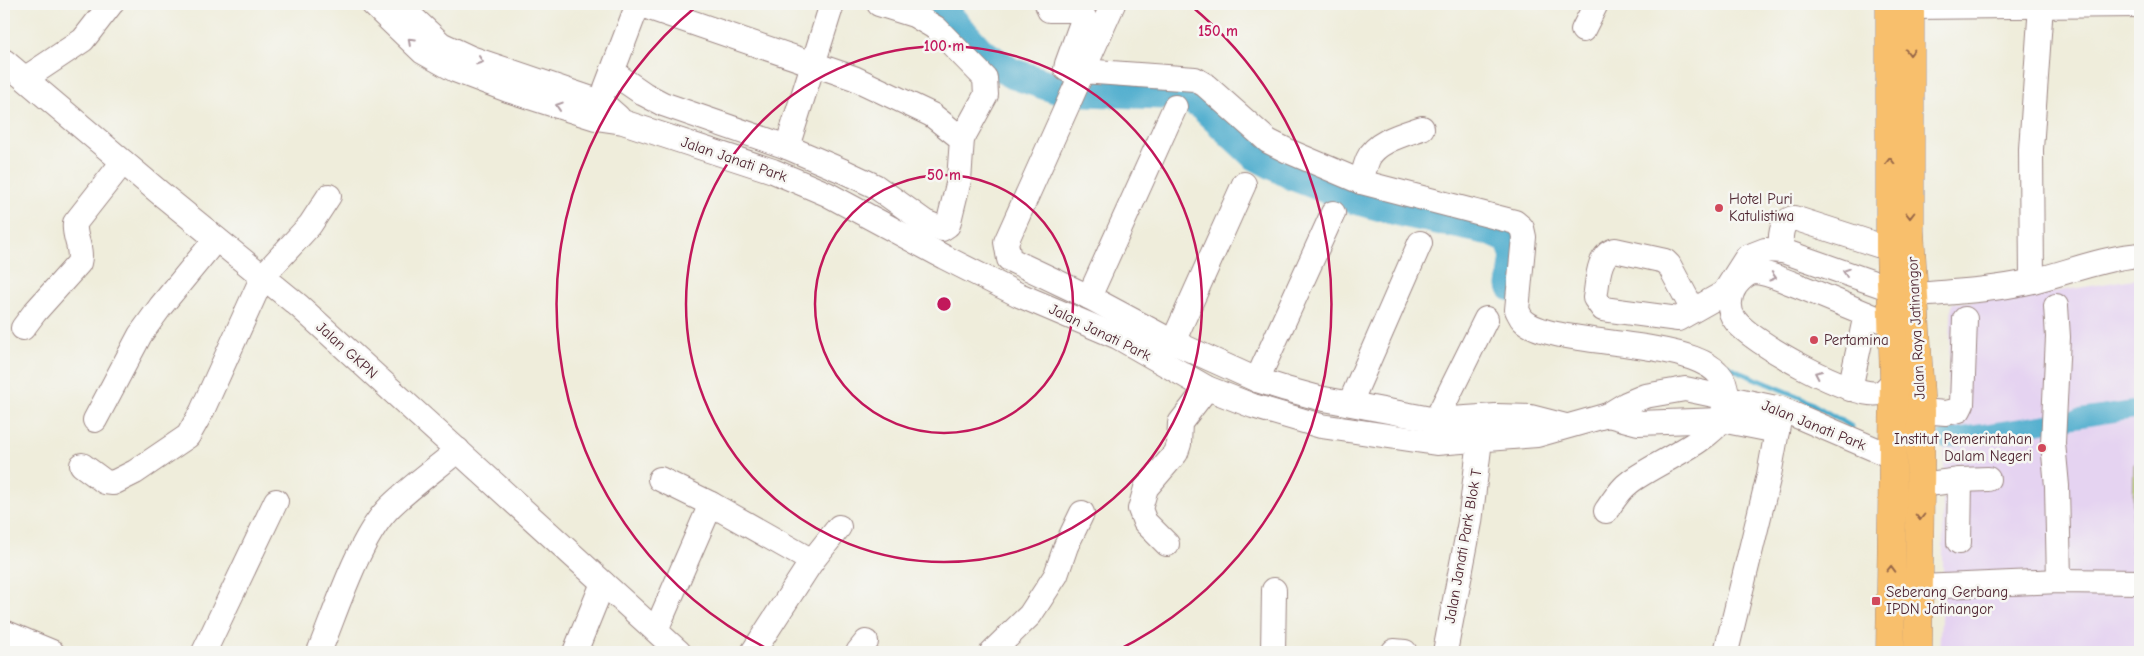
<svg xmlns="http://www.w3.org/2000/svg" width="2144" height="656" font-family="'Comic Neue',sans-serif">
  <rect width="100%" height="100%" fill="#f6f6f2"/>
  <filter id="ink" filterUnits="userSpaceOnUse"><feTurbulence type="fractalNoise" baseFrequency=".02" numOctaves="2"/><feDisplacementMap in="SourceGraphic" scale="10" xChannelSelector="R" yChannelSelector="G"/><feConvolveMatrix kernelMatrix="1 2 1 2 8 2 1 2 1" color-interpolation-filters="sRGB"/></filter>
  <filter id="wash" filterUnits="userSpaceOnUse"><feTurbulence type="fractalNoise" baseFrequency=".0096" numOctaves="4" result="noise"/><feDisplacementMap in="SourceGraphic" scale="20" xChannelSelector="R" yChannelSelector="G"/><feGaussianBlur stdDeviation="1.12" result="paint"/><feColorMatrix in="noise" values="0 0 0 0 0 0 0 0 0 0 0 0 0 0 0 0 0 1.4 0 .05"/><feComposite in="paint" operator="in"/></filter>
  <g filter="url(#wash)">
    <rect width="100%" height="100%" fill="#efeddb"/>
    <path fill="#e5d3f1" d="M2140 278V652H1939L1943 586V482L1952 303 2023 297Z"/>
    <g fill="#c0d67a" stroke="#857a52">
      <path d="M2134 464H2140V507H2133Z"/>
      <path d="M2133 510H2140V553H2131Z"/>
    </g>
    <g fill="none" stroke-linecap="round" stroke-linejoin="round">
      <path stroke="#4fadce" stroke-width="5" d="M1719 361 1744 374 1802 398 1852 427"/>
      <path stroke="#4fadce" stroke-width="18" d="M1944 439 2140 409"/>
      <path stroke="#4fadce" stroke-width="31" d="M937 4 979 51 1011 73 1062 90 1185 95 1203 106 1254 154 1295 176 1355 199 1404 212 1490 230 1510 239 1516 256 1512 286"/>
    </g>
  </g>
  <g filter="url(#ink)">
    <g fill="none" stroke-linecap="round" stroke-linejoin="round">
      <g stroke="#9c8683" stroke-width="26">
        <g id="minor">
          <path d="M373 4 423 52 455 70 508 90 561 107 596 118 623 122 773 171 827 194 944 257 1019 295 1118 337 1207 388 1253 406 1321 426 1436 443 1537 435 1608 415 1626 404 1645 396 1685 389 1781 409 1893 457"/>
          <path d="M398 4 441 44 471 58 601 102 618 117"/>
          <path d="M638 4 854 78 932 115 962 139"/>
          <path d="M1047 4 1049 10H1073L1082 13 1084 17 1067 64 1066 69 1068 70 1195 79 1205 85 1268 141 1288 151 1361 182 1515 222 1522 228 1524 237 1517 310C1519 313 1520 317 1523 320 1555 353 1741 331 1725 401 1724 407 1723 415 1721 420 1710 441 1650 466 1630 482 1620 489 1613 501 1606 511"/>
          <path d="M1113 4 1006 242 1009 259 1089 297 1173 342 1257 380 1286 389 1319 398 1436 420 1496 416 1531 417 1566 426"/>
          <path d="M1910 7 2140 5"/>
          <path d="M1583 30 1596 4"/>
          <path d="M4 61 160 193 299 306 679 652"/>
          <path d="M612 72 644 94 663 104 787 147 843 171 875 186 925 222 942 229 948 225 959 180 962 139 986 95 985 78 936 28 914 15 879 4"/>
          <path d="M26 78 83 40 111 4"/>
          <path d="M606 88 638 4"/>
          <path d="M787 147 832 4"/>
          <path d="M1361 182C1363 175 1365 166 1368 159 1376 141 1405 134 1422 128"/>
          <path d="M1890 249 1794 218C1780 220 1779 240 1783 251L1891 289"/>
          <path d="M2032 281 2031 149 2041 5"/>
          <path d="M1915 295C1955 292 1994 290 2033 281 2069 272 2103 258 2140 255"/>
          <path d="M1089 297 1175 107"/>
          <path d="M2056 306 2058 337 2053 443 2057 486 2059 581"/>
          <path d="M1693 310 1669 265 1665 261 1615 250C1597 255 1598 282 1595 298L1603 309 1678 319 1724 293 1747 257 1765 250 1783 251"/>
          <path d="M1893 325C1859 311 1825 296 1791 283 1780 279 1766 272 1754 272 1746 273 1741 279 1736 285 1729 295 1727 310 1735 320 1750 342 1854 399 1879 393 1885 392 1889 385 1894 381"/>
          <path d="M23 328 35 312 79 263C83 248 73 237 75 223L123 162"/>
          <path d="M1173 342 1244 184"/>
          <path d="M1257 380 1333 213"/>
          <path d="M1850 389 1866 314"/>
          <path d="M1350 403 1420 243"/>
          <path d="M1921 411 1946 413 1959 410 1962 404 1965 319"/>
          <path d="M1608 415 1638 423 1721 420 1777 431"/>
          <path d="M95 420 140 335 161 306 216 239"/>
          <path d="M1436 420 1486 319"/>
          <path d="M82 465 105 482 113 483 135 472 188 436 202 411 263 276 310 225 329 196"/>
          <path d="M660 479 711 504 812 561"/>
          <path d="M1920 485 1960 480 1988 479"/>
          <path d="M1959 542 1960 480"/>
          <path d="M1167 544 1145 522 1140 509 1146 488 1176 453 1179 444 1180 423 1207 388"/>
          <path d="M1920 587 2059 581 2140 582"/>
          <path d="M656 630 711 504"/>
          <path d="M4 632 52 652"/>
          <path d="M1394 651 1405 652"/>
          <path d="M204 652 276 501"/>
          <path d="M319 652C336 611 358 541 387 510 406 490 437 468 458 450"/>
          <path d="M575 652 603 583"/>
          <path d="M753 652 812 561 839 527"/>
          <path d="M858 652 866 642"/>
          <path d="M992 652 1030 615 1056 575 1066 546 1082 513"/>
          <path d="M1273 652 1274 590"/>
          <path d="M1445 652 1470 522 1480 440"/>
          <path d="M1726 652 1769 475 1781 409"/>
        </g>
      </g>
      <g stroke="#9c8683" stroke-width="29">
        <g id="highway">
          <path d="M1910 4V231L1921 411 1918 652"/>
          <path d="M1890 652 1894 381 1890 249V4"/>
        </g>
      </g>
      <use href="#minor" stroke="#fff" stroke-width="24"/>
      <use href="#highway" stroke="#f8bf6c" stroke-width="28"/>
    </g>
    <defs><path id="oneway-chevron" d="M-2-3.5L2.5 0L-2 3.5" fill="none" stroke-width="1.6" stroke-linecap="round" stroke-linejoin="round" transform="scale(1.25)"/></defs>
    <g stroke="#ae9aa0">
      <use href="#oneway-chevron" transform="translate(411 41) rotate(-137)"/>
      <use href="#oneway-chevron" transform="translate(480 61) rotate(18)"/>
      <use href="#oneway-chevron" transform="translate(559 106) rotate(-162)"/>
      <use href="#oneway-chevron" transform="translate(1846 272) rotate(-161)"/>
      <use href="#oneway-chevron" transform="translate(1773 277) rotate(16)"/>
      <use href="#oneway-chevron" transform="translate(1818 374) rotate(-155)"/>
    </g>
    <g stroke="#986748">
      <use href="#oneway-chevron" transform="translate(1910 52) rotate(90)"/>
      <use href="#oneway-chevron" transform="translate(1890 161) rotate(-90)"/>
      <use href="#oneway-chevron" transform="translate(1910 215) rotate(90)"/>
      <use href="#oneway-chevron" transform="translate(1920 517) rotate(90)"/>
      <use href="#oneway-chevron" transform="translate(1891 569) rotate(-89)"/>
    </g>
  </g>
  <g fill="none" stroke="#c2185b" stroke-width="2.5">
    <circle cx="944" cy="304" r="129"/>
    <circle cx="944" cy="304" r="258"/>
    <path d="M774 652A387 387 0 0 1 698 5M1190 5A387 387 0 0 1 1114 652"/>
  </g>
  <g fill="#d1495b" stroke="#f6f6f2" stroke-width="2">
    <circle cx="1719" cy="208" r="5"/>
    <circle cx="1814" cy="340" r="5"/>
    <circle cx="2042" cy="448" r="5"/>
    <rect x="1871" y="596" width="10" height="10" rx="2.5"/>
  </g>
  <g text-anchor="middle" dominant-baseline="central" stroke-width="5" stroke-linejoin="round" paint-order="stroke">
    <g font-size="15" fill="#4a1f2b" stroke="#f6f6f2">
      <text transform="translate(734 159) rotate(19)">Jalan Janati Park</text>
      <text transform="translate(1916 328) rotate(-93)">Jalan Raya Jatinangor</text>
      <text transform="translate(1100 332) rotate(26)">Jalan Janati Park</text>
      <text transform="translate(347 350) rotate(42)">Jalan GKPN</text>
      <text transform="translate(1814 425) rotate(22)">Jalan Janati Park</text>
      <text transform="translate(1463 546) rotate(-80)">Jalan Janati Park Blok T</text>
    </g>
    <g font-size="15" fill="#4a1f2b" stroke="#f6f6f2" text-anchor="start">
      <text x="1729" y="199">Hotel Puri<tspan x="1729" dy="17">Katulistiwa</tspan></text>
      <text x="1824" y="340">Pertamina</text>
      <text x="2032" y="439" text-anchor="end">Institut Pemerintahan<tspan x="2032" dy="17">Dalam Negeri</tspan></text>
      <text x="1886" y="592">Seberang Gerbang<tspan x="1886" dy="17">IPDN Jatinangor</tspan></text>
    </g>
  </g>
  <circle cx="944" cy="304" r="8" fill="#c2185b" stroke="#f6f6f2" stroke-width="2.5"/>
  <g font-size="15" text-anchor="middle" font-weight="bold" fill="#c2185b" stroke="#f6f6f2" stroke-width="5" stroke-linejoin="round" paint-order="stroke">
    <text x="1218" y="36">150 m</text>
    <text x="944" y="51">100 m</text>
    <text x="944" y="180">50 m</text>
  </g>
  <rect width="2144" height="656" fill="none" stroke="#f6f6f2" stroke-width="20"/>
</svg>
